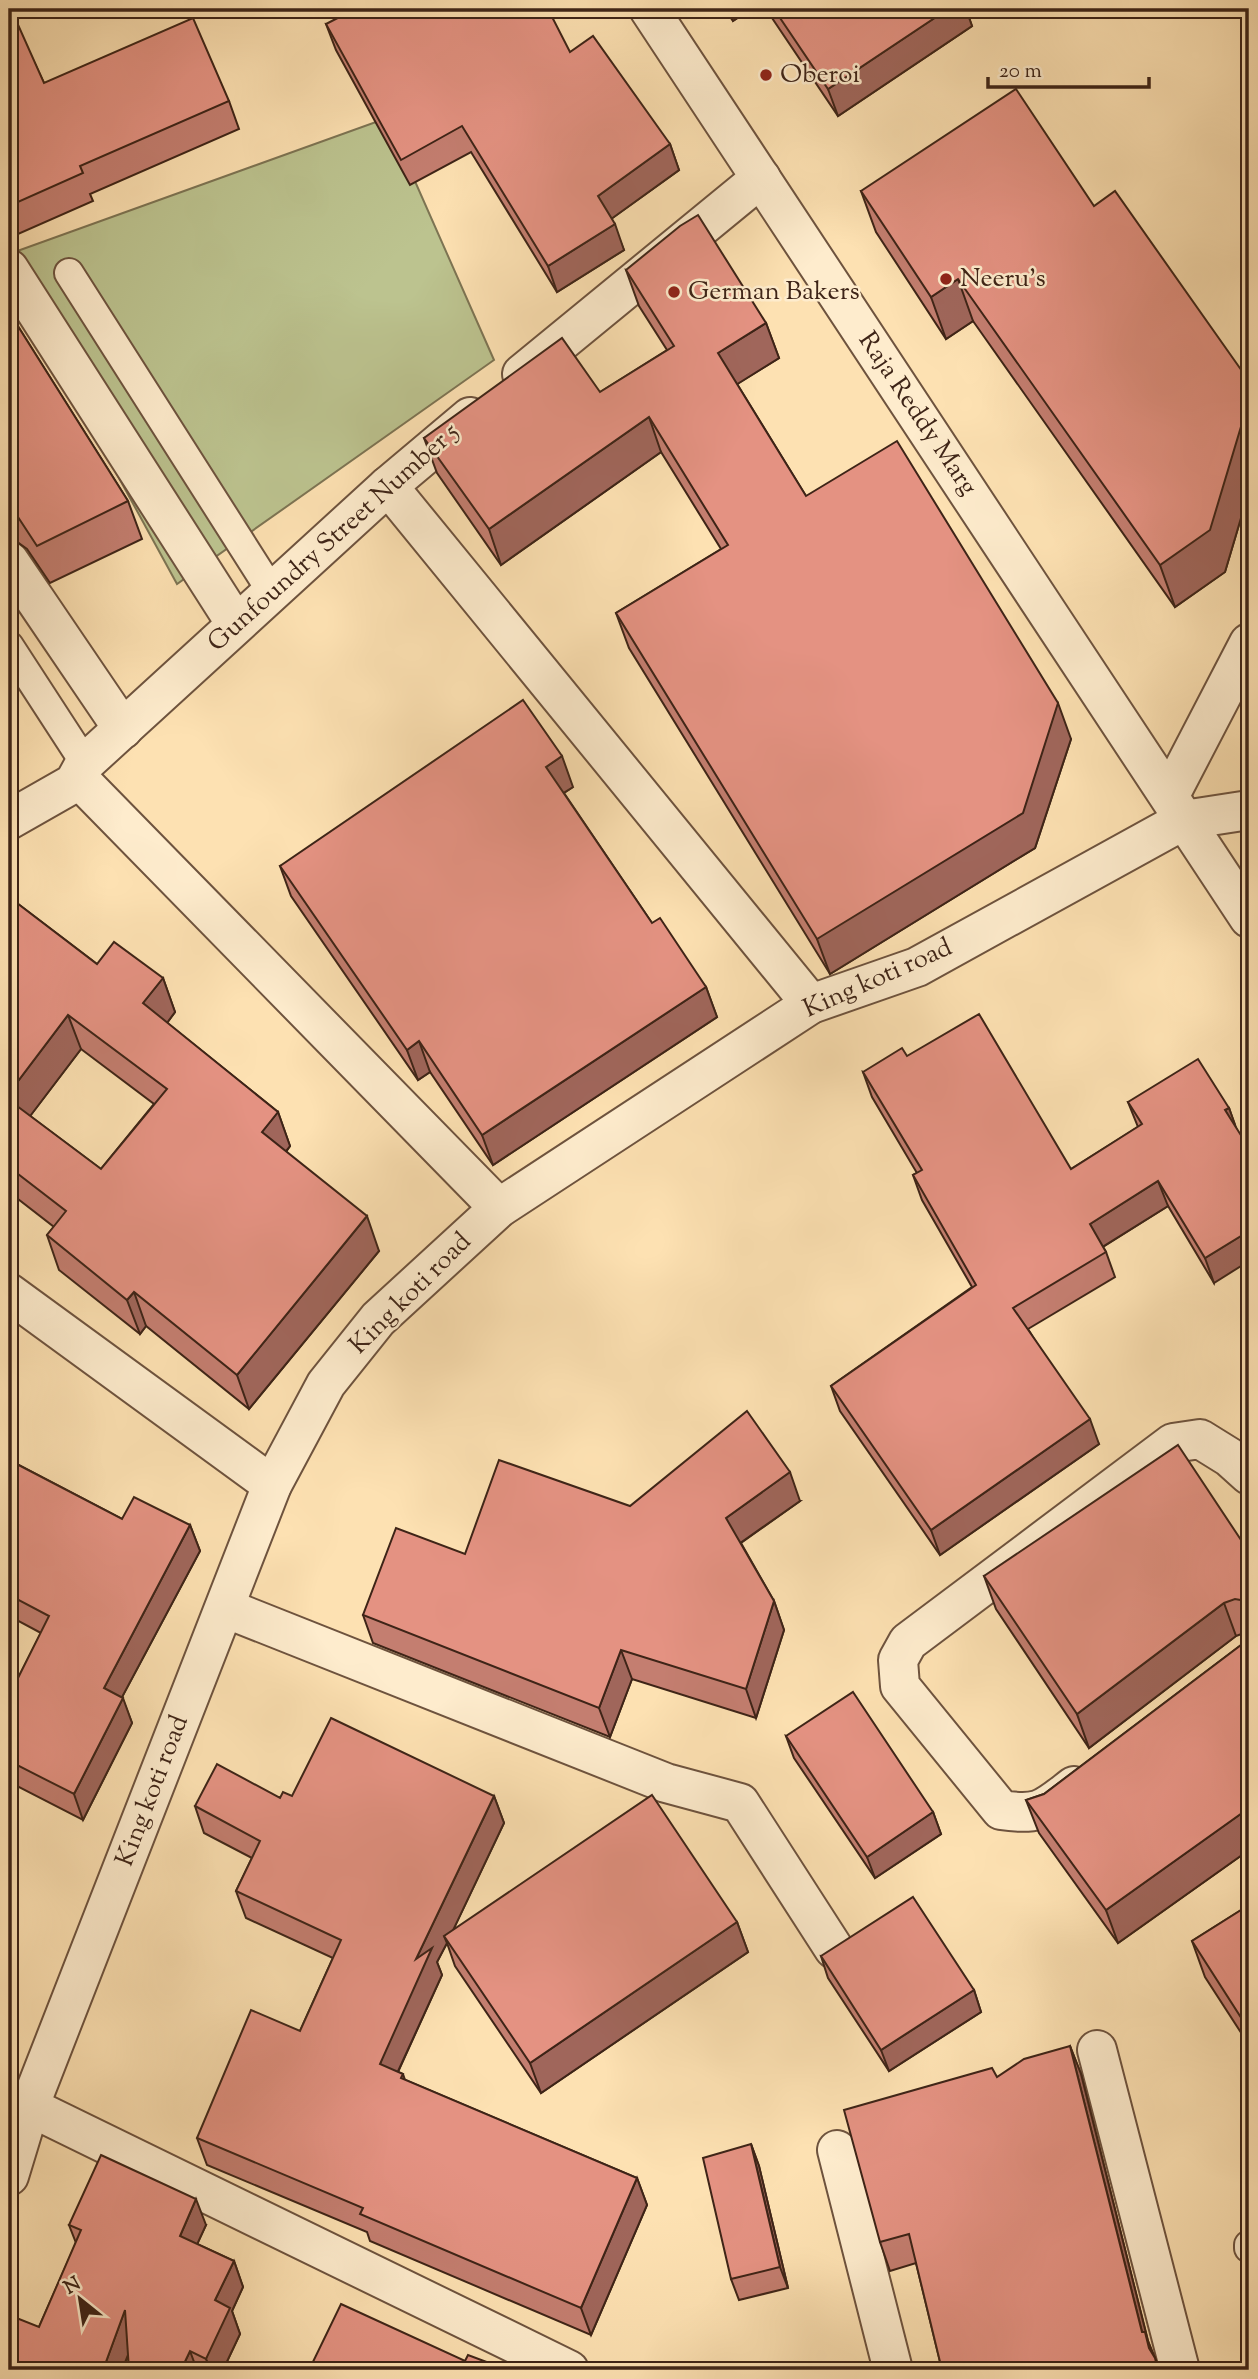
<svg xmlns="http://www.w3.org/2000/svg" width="1258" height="2379" font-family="'Sorts Mill Goudy',serif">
  <rect width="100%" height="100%" fill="#fde1b2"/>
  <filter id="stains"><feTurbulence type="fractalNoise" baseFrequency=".00286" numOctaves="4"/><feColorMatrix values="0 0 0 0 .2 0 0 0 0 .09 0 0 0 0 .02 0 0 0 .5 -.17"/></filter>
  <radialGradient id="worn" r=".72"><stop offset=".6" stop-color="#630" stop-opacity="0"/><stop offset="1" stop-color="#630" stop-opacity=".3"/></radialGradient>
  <path fill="#bcc38f" stroke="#7d7453" stroke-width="2" d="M387 118 494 360 177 584 9 277V254Z"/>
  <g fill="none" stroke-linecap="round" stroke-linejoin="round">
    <g stroke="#6e533e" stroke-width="32">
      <g id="service">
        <path d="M69 273 272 592"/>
        <path d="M9 646 85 763"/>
        <path d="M1249 2245V2248"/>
      </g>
    </g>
    <g stroke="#6e533e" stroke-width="42">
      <g id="minor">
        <path d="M9 269 236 624"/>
        <path d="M388 486 811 1004"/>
        <path d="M9 561 123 729"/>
        <path d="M78 778 499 1208"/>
        <path d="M1170 795 1249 643"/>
        <path d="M225 1608 666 1783 740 1803 834 1949"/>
        <path d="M1074 1786C1044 1809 1040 1816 1001 1810L900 1686 898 1660 908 1642 1173 1443 1200 1439 1229 1457 1249 1475"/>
        <path d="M1097 2050 1180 2370"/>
        <path d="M30 2107 569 2370"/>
        <path d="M837 2150 893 2370"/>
      </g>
    </g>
    <g stroke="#6e533e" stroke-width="42">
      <g id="tertiary">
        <path d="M649 9 1249 918"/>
        <path d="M522 374 761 178"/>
        <path d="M9 820 74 783 85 763 388 486 470 417"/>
        <path d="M9 1293 272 1485"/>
        <path d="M9 2176 33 2097 272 1485 326 1384 378 1319 499 1208 811 1004 917 967 1184 820 1249 810"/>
      </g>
    </g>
    <use href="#service" stroke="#feeccd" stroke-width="28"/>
    <use href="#minor" stroke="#feeccd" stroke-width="38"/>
    <use href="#tertiary" stroke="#feeccd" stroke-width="38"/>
  </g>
  <g fill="#c47e70" stroke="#3e2417" stroke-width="2" fill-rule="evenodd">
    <path d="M9 9 44 83 229 101 239 129 90 194 93 201 9 238Z"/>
    <path d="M724 9H751L733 21Z"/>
    <path d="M766 9H966L972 26 838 116Z"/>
    <path d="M326 24 570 52 670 144 679 170 611 219 624 250 557 292 471 152 410 185 336 50Z"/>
    <path d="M861 191 1094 206 1249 381V491L1225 572 1175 607 973 321 946 339 876 232Z"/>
    <path d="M626 270 766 323 779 358 737 384 806 496 1071 739 1035 848 830 974 629 648 616 613 721 549 661 452 501 565 437 473 424 438 600 392 667 350 639 306Z"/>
    <path d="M9 312 128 501 142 539 50 583 27 549 16 541 9 530Z"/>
    <path d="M573 787 564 793 652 923 706 987 717 1017 493 1165 430 1072 418 1080 291 896 280 866Z"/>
    <path d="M9 897 97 964 163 978 175 1012 167 1023 278 1112 290 1146 286 1152 379 1251 249 1409 146 1326 140 1334 59 1270 47 1235 54 1227 9 1192ZM81 1049 154 1104 101 1169 30 1116Z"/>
    <path d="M863 1072 1071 1169 1138 1127 1128 1102 1229 1108 1235 1125 1214 1283 1168 1206 1103 1247 1106 1252 1115 1277 1028 1329 1099 1444 940 1555 840 1411 831 1386 972 1287 922 1200 913 1175 917 1173 872 1097Z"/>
    <path d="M9 1460 122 1519 190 1525 200 1551 122 1697 132 1723 83 1820 9 1782V1696L41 1633 9 1616Z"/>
    <path d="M800 1501 741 1543 774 1601 784 1630 756 1718 632 1679 610 1737 373 1643 363 1615 465 1554 630 1506Z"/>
    <path d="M1249 1552V1633L1247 1632 1236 1636 1089 1748 996 1609 984 1576Z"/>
    <path d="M1249 1639V1850L1118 1943 1039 1833 1026 1800 1044 1794Z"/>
    <path d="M786 1736 933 1812 941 1834 875 1878 794 1758Z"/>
    <path d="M292 1796H494L504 1823 453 1930 737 1922 748 1952 541 2093 455 1966 447 1943 437 1962 442 1975 398 2072 403 2074 405 2080 637 2178 647 2205 591 2335 370 2241 367 2232 207 2165 197 2138 300 2031 333 1958 246 1918 236 1891 252 1858 204 1833 195 1806Z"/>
    <path d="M1249 1905V2045L1205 1977 1192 1941Z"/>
    <path d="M821 1956 974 1990 981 2012 889 2071 828 1978Z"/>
    <path d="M1070 2046 1081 2074 1148 2341 1160 2370H942L916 2263 890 2271 880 2242Z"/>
    <path d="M751 2144 759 2166 788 2288 739 2300 731 2279Z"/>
    <path d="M69 2225H206L197 2244 234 2261 243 2287 232 2311 240 2334 223 2370H129L128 2355 122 2370H9L39 2327 76 2243Z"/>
  </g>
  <g fill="#a0665b" stroke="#3e2417" stroke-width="2">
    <path d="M729 9H751L733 21Z"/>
    <path d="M948 9H966L972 26 838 116 828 89Z"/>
    <path d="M670 144 679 170 607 222 598 196Z"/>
    <path d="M615 224 624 250 557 292 548 266Z"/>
    <path d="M958 279 973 321 946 339 931 297Z"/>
    <path d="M766 323 779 358 731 388 718 353Z"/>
    <path d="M1249 400V491L1225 572 1175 607 1160 565Z"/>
    <path d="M649 417 661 452 501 565 489 529Z"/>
    <path d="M1058 703 1071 739 1035 848 830 974 817 939Z"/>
    <path d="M562 756 573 787 557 797 546 767Z"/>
    <path d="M163 978 175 1012 156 1038 143 1003Z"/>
    <path d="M706 987 717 1017 493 1165 482 1135Z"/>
    <path d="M68 1015 81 1049 18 1132 9 1106V1093Z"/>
    <path d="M419 1041 430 1072 418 1080 407 1050Z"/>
    <path d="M1229 1108 1238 1133 1225 1110Z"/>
    <path d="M278 1112 290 1146 274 1166 262 1132Z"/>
    <path d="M1158 1181 1168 1206 1099 1249 1090 1224Z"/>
    <path d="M367 1216 379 1251 249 1409 237 1375Z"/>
    <path d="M1249 1231V1261L1214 1283 1205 1258Z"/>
    <path d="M134 1292 146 1326 140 1334 127 1300Z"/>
    <path d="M1090 1419 1099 1444 940 1555 931 1530Z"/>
    <path d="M790 1472 800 1501 736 1546 726 1518Z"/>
    <path d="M190 1525 200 1551 113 1714 104 1688Z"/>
    <path d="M774 1601 784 1630 756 1718 746 1689Z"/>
    <path d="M1224 1603 1236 1636 1089 1748 1077 1714Z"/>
    <path d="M621 1650 632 1679 610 1737 599 1708Z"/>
    <path d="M123 1698 132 1723 83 1820 74 1794Z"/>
    <path d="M494 1796 504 1823 448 1941 444 1936 447 1943 437 1962 442 1975 389 2091 380 2064 416 1959Z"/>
    <path d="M1249 1808V1850L1118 1943 1106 1910Z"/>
    <path d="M933 1812 941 1834 875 1878 867 1857Z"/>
    <path d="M737 1922 748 1952 541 2093 530 2063Z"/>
    <path d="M974 1990 981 2012 889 2071 881 2050Z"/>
    <path d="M1070 2046 1081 2074 1148 2341 1155 2360 1142 2332Z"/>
    <path d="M751 2144 759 2166 788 2288 780 2267Z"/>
    <path d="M637 2178 647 2205 591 2335 581 2308Z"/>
    <path d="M196 2199 206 2225 189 2262 180 2236Z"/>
    <path d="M234 2261 243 2287 232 2311 240 2334 223 2370H211L206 2359 215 2300Z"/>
    <path d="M125 2310 135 2337 122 2370H103Z"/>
    <path d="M190 2351 197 2370H181Z"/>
  </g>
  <g fill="#e49282" stroke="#3e2417" stroke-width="2">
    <path d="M9 9H11L44 83 193 18 229 101 80 166 83 173 9 206Z"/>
    <path d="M355 9H548L570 52 593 36 670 144 598 196 615 224 548 266 462 126 401 160 326 24Z"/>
    <path d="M774 9H948L828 89Z"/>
    <path d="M1016 89 1094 206 1115 191 1249 381V400L1210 530 1160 565 958 279 931 297 861 191Z"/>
    <path d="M698 215 766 323 718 353 806 496 897 441 1058 703 1023 813 817 939 616 613 728 545 649 417 489 529 424 438 562 338 600 392 674 346 626 270 680 226Z"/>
    <path d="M9 312 128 501 37 546 14 511 9 508Z"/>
    <path d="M523 700 562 756 546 767 652 923 660 918 706 987 482 1135 419 1041 407 1050 280 866Z"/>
    <path d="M9 897 97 964 114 942 163 978 143 1003 278 1112 262 1132 367 1216 237 1375 134 1292 127 1300 47 1235 66 1211 9 1167V1100L101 1169 167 1089 68 1015 9 1093Z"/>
    <path d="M979 1014 1071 1169 1142 1124 1128 1102 1198 1059 1229 1108 1225 1110 1249 1148V1231L1205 1258 1158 1181 1090 1224 1106 1252 1013 1308 1090 1419 931 1530 831 1386 976 1285 913 1175 922 1170 863 1072 902 1048 907 1056Z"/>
    <path d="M747 1411 790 1472 726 1518 774 1601 746 1689 621 1650 599 1708 363 1615 396 1528 465 1554 499 1460 630 1506Z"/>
    <path d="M1178 1445 1249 1552V1604L1246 1601 1235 1599 1224 1603 1077 1714 984 1576Z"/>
    <path d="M9 1460 122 1519 134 1497 190 1525 104 1688 123 1698 74 1794 9 1761V1696L49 1616 9 1595Z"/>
    <path d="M1249 1639V1808L1106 1910 1026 1800 1044 1794Z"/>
    <path d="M853 1692 933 1812 867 1857 786 1736Z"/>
    <path d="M331 1718 494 1796 416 1959 432 1948 380 2064 403 2074 401 2078 637 2178 581 2308 360 2214 363 2208 197 2138 251 2010 300 2031 341 1940 236 1891 260 1841 195 1806 217 1764 280 1798 283 1792 292 1796Z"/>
    <path d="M652 1795 737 1922 530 2063 444 1936Z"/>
    <path d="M913 1897 974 1990 881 2050 821 1956Z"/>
    <path d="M1249 1905V2030L1192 1941Z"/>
    <path d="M1070 2046 1142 2332H1145L1149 2348 1155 2358 1158 2370H942L909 2234 880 2242 844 2110 992 2068 997 2077 1024 2059Z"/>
    <path d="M751 2144 780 2267 731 2279 703 2158Z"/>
    <path d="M101 2155 196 2199 180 2236 234 2261 215 2300 230 2308 206 2359 190 2351 181 2370H129L125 2310 103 2370H9V2315L39 2327 81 2230 69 2225Z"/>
    <path d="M341 2304 465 2361 468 2355 508 2370H309Z"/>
  </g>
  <g fill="#8f2418" stroke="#feeccd" stroke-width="2.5">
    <circle cx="766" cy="75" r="7"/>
    <circle cx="946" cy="279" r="7"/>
    <circle cx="674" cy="292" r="7"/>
  </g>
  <g text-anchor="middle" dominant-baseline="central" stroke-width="5" stroke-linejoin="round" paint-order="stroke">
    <g font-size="26" fill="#3e2417" stroke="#feeccd" text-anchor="start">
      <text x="780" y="75">Oberoi</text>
      <text x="960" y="279">Neeru's</text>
      <text x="688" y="292">German Bakers</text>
    </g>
    <g font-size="26" fill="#3e2417" stroke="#feeccd">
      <text transform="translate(917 414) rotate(56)">Raja Reddy Marg</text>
      <text transform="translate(334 538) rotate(-42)">Gunfoundry Street Number 5</text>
      <text transform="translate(878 979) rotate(-24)">King koti road</text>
      <text transform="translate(411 1294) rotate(-45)">King koti road</text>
      <text transform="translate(153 1791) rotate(-69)">King koti road</text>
    </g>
  </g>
  <rect width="1258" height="2379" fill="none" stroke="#fde1b2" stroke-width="35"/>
  <rect x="10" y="10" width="1237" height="2358" fill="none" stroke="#3e2417" stroke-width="3.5"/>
  <rect x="18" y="18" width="1223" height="2344" fill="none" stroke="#3e2417" stroke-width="2"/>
  <g transform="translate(80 2299) rotate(330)" stroke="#feeccd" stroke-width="5" paint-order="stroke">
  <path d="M0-5L12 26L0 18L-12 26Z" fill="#3e2417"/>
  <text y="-10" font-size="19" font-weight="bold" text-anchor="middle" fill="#3e2417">N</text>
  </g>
  <path d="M988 77v10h161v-10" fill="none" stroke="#3e2417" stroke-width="3.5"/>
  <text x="999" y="77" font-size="21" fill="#3e2417" stroke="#feeccd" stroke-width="5" paint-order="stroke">20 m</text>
  <rect width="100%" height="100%" filter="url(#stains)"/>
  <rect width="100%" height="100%" fill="url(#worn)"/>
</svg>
